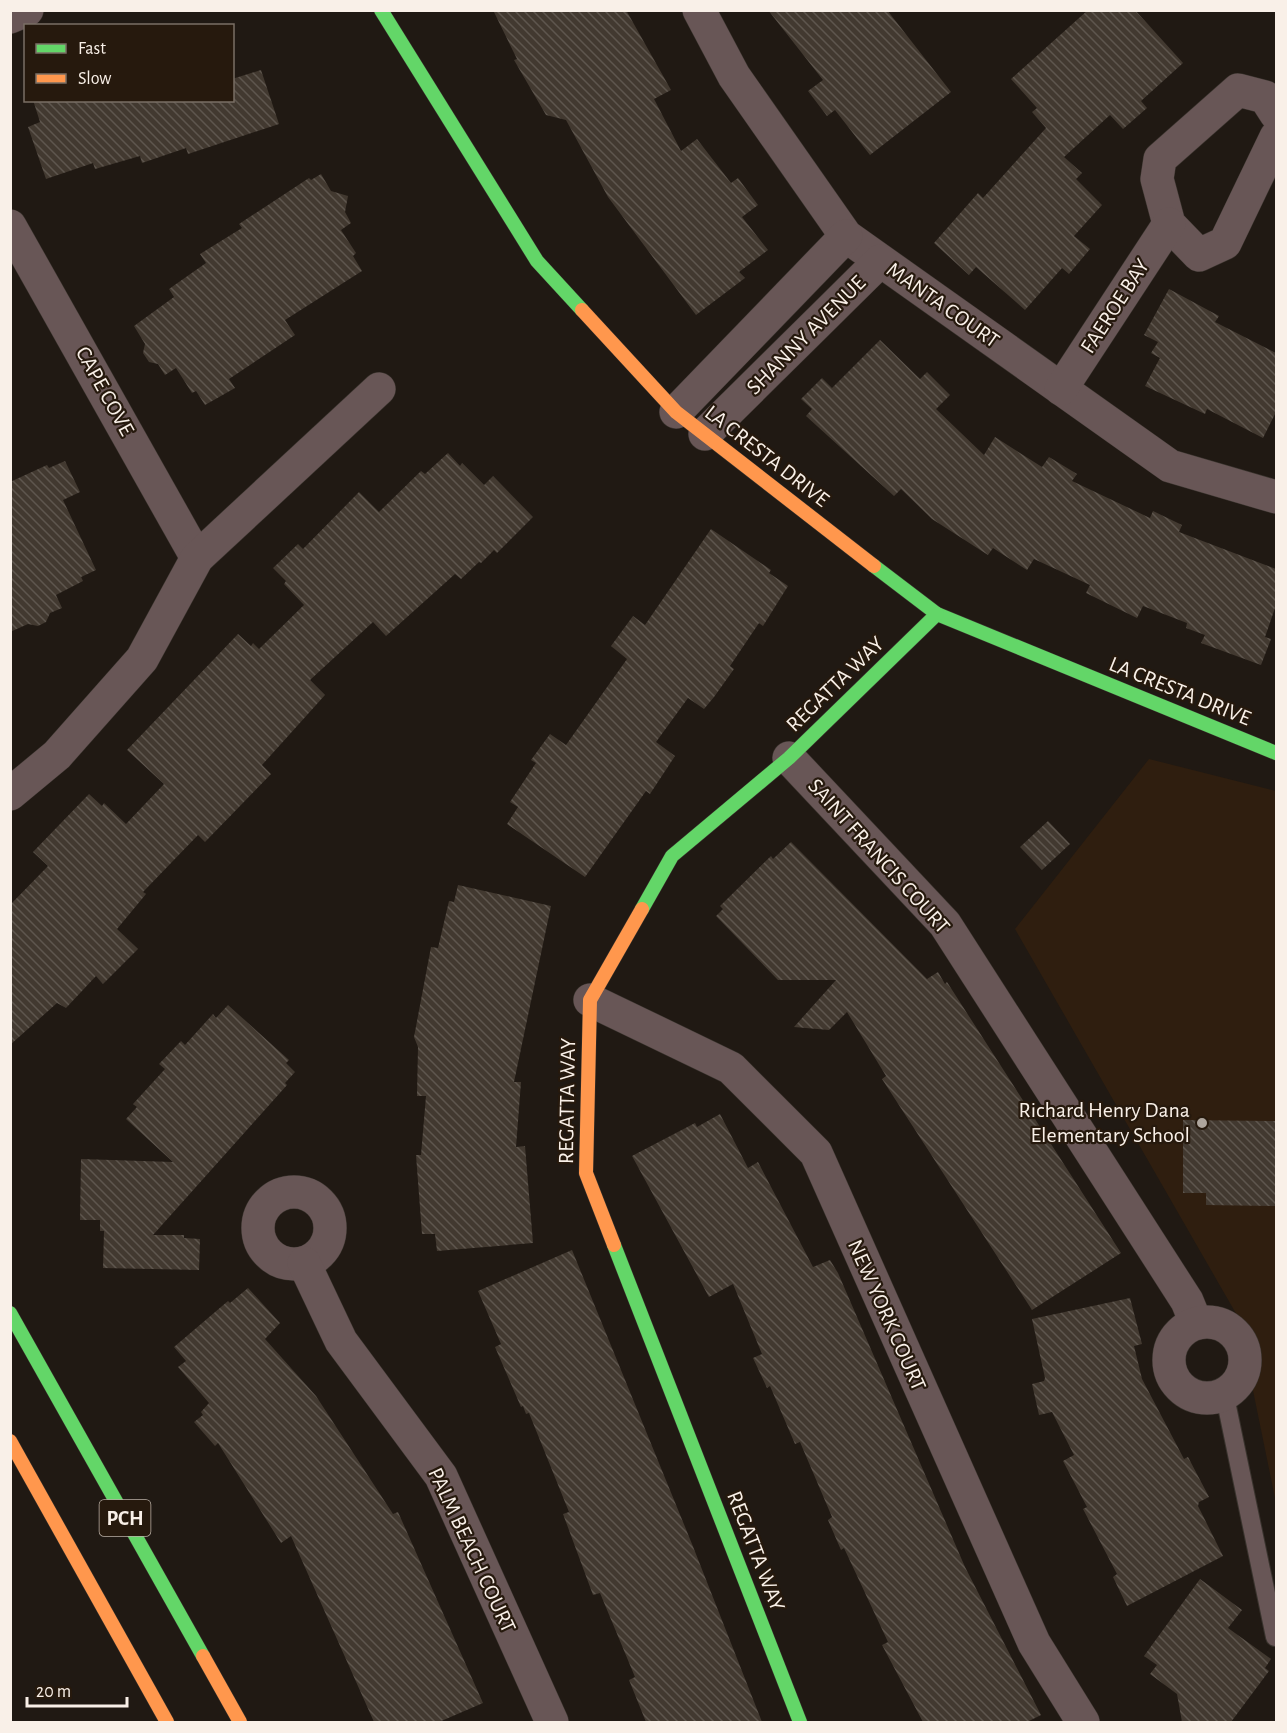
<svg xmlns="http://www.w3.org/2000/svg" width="1287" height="1733" font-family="'Alegreya Sans',sans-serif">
  <defs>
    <pattern id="building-back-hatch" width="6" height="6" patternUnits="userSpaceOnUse" patternTransform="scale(1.5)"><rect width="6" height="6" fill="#423930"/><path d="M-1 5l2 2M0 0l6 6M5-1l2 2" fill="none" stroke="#5e564e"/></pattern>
  </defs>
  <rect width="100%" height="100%" fill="#201913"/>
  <path fill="#2f1e0f" d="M1149 759 1276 791V1503L1238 1317 1015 929Z"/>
  <g fill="url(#building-back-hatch)">
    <path d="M493 10H626L671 90 654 99 681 151 697 139 731 183 738 178 758 205 742 217 768 250 739 272 745 278 696 315 608 197 566 120 546 115 514 60 517 59Z"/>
    <path d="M768 10H887L951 92 870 155 835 110 827 116 808 91 823 80Z"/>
    <path d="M1088 10H1135L1183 63 1141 101 1147 108 1123 129 1110 115 1064 157 1082 173 1076 179 1102 205 1074 236 1090 249 1069 274 1062 268 1025 310 976 267 969 275 934 243 978 193 983 198 1046 128 1032 112 1037 108 1011 79Z"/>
    <path d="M261 70 279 124 188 154 186 148 142 163 140 156 95 169 93 163 46 179 28 127 40 122 33 100H232V79Z"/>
    <path d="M321 174 331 191 348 196 345 212 351 223 341 230 356 253 353 256 362 271 285 320 295 335 229 379 235 388 205 405 196 391 192 393 176 368 165 375 158 364 149 362 143 353 145 344 134 326 174 297 169 289 206 263 200 254 242 228 239 224 309 178 311 180Z"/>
    <path d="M1169 289 1219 316 1215 322 1276 353V412L1263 438 1207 409 1205 414 1145 386 1160 358 1151 353 1158 342 1144 335Z"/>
    <path d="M880 340 920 379 927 372 950 395 936 409 984 455 995 437 1042 467 1049 457 1077 474 1072 481 1150 518 1153 511 1182 525 1179 532 1276 569V605L1265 637 1271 639 1261 665 1201 643 1205 635 1186 628 1187 623 1143 606 1137 618 1086 593 1090 585 1034 559 1027 570 993 548 988 555 932 519 901 489 894 496 806 416 812 409 801 399 822 378 832 388Z"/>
    <path d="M448 453 460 466 462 463 484 485 493 476 533 517 497 553 494 550 481 563 479 562 461 579 455 574 386 636 373 622 310 680 325 695 262 765 271 774 205 842 198 835 143 892 146 894 117 929 138 949 103 984 96 976 66 1008 57 1003 10 1045V905L48 866 33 852 89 794 102 806 104 803 126 824 164 784 127 750 238 634 251 646 253 643 259 649 304 605 284 584 286 581 273 568 298 544 303 549 359 492 379 512 421 471 425 474Z"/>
    <path d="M65 461 80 492 63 500 96 570 81 577 83 581 56 595 62 608 50 613 46 622 38 626 28 624 10 632V482L47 465 49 468Z"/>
    <path d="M711 529 771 570 769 573 788 586 763 626 759 623 730 666 734 669 714 697 704 709 688 698 656 742 675 756 650 794 646 791 585 877 507 824 518 807 510 802 536 763 531 760 550 734 566 745 627 659 611 646 633 616 645 625Z"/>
    <path d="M1048 821 1070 844 1042 870 1020 847Z"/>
    <path d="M791 842 927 979 938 972 945 984 947 982 1121 1253 1032 1310 882 1079 886 1076 847 1012 829 1030 794 1027 836 980H778L716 916 723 909 720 906 771 856 773 859Z"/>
    <path d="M458 885 551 906 514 1082H521L516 1147 525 1146 533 1243 437 1251 435 1234H422L416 1155H421L426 1096H417L418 1047 414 1037 431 947 438 948 449 901 454 902Z"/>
    <path d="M228 1005 289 1060 286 1063 295 1072 285 1083 287 1085 153 1235H184V1238L200 1239 199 1270 103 1268 104 1231H100V1220H80L81 1159 173 1162 126 1119 137 1107 133 1104 165 1069 159 1064 181 1041 185 1045 213 1014 216 1018Z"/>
    <path d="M720 1114 748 1168 758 1162 813 1267 830 1260 838 1273 965 1567 1041 1715 1027 1722H923L882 1645 888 1642 844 1548 841 1550 828 1520 832 1517 800 1442 795 1444 770 1386 767 1388 753 1358 762 1354 733 1284 709 1297 632 1156 695 1123 697 1127Z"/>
    <path d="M1183 1120 1276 1121V1206L1206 1205V1193H1183Z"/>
    <path d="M572 1250 692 1544 762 1722H646L629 1680 635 1677 600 1593 593 1595 563 1514 569 1512 529 1413 526 1414 523 1406 521 1407 495 1347 501 1344 478 1291Z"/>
    <path d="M248 1288 280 1323 265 1339 316 1396 393 1514 398 1512 483 1703 439 1722H374L291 1536 281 1543 218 1443 215 1446 194 1422 203 1415 201 1412 209 1403 178 1367 186 1361 174 1347 228 1301 230 1303Z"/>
    <path d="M1130 1298 1142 1344 1134 1346 1142 1379 1184 1459 1188 1457 1209 1497 1199 1502 1198 1506 1223 1556 1127 1606 1113 1577 1117 1574 1083 1509 1087 1507 1063 1461 1074 1455 1052 1412 1039 1415 1032 1384 1044 1381 1045 1378 1032 1319Z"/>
    <path d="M1200 1579 1242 1610 1228 1628 1271 1659 1265 1668 1269 1671 1231 1722H1182L1177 1694 1150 1674 1157 1665 1144 1656Z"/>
  </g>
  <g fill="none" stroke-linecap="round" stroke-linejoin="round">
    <g stroke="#39332d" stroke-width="20">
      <path id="lane" d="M1224 1392 1275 1637"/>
    </g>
    <g stroke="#39332d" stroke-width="34">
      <g id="street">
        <path d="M699 10 734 76 846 236 1170 466 1276 497"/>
        <path d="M10 17 27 10"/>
        <path d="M1276 114 1265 97 1238 90 1160 159 1157 179 1169 224 1199 255 1225 243 1276 137"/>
        <path d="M10 226 197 558"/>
        <path d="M1061 389 1169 224"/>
        <path d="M676 412 846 236"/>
        <path d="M705 434 880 261"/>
        <path d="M789 758 945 924 1187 1301 1196 1323"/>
        <path d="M10 794 57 755 142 659 197 558 379 389"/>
        <path d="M590 1000 731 1068 816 1153 1034 1643 1083 1722"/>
        <circle cx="294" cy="1228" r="36"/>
        <path d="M304 1263 341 1341 441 1476 552 1722"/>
        <circle cx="1207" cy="1360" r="38"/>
      </g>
    </g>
    <g stroke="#39332d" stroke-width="15">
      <g id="fast">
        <path d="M381 10 537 261 582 310"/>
        <path d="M874 566 937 614 1276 753"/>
        <path d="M642 909 672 856 789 758 937 614"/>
        <path d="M614 1245 800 1722"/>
        <path d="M10 1313 203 1656"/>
      </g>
    </g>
    <g stroke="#39332d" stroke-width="15">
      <g id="slow">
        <path d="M582 310 676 412 874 566"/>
        <path d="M614 1245 586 1173 590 1000 642 909"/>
        <path d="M10 1441 167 1722"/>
        <path d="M203 1656 240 1722"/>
      </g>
    </g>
    <use href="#lane" stroke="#685656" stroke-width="18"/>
    <use href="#street" stroke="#685656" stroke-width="33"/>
    <use href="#fast" stroke="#63d668" stroke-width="14"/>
    <use href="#slow" stroke="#ff974d" stroke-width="14"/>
  </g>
  <circle fill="#ada59d" stroke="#26190d" stroke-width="2" cx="1202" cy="1123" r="6"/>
  <g text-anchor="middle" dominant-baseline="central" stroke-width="4.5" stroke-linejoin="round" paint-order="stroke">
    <rect fill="#26190d" stroke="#bab0a6" stroke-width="1.5" x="99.5" y="1500" width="51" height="36" rx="4.5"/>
    <g font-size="21" font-weight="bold" fill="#f9f0e8">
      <text x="125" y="1518">PCH</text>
    </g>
    <g font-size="22" fill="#f9f0e8" stroke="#26190d">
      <text transform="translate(943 305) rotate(35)">MANTA COURT</text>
      <text transform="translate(1115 306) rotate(-57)">FAEROE BAY</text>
      <text transform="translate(806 335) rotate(-45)">SHANNY AVENUE</text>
      <text transform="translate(105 391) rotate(61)">CAPE COVE</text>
      <text transform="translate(767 456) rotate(38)">LA CRESTA DRIVE</text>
      <text transform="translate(835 684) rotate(-44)">REGATTA WAY</text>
      <text transform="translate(1180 691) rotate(22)">LA CRESTA DRIVE</text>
      <text transform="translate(879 856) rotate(48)">SAINT FRANCIS COURT</text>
      <text transform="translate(567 1101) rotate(-89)">REGATTA WAY</text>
      <text transform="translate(887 1315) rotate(66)">NEW YORK COURT</text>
      <text transform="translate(472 1550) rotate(65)">PALM BEACH COURT</text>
      <text transform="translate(756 1551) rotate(69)">REGATTA WAY</text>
    </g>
    <g font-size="22" fill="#f9f0e8" stroke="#26190d" text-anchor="end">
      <text x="1190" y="1110">Richard Henry Dana<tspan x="1190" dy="25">Elementary School</tspan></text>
    </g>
  </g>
  <rect width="1287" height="1733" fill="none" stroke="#f9f0e8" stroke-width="24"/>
  <rect x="24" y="24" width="210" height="78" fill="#26190d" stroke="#7a6f65" stroke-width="1.5"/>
  <rect x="36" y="44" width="30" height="9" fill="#63d668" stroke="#7a6f65" stroke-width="1.5"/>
  <text x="78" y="54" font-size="18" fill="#f9f0e8">Fast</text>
  <rect x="36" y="74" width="30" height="9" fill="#ff974d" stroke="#7a6f65" stroke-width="1.5"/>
  <text x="78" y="84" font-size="18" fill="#f9f0e8">Slow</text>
  <path d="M27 1697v9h100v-9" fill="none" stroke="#f9f0e8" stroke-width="3"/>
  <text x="36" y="1697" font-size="18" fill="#f9f0e8" stroke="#26190d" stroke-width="4.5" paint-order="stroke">20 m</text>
</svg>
